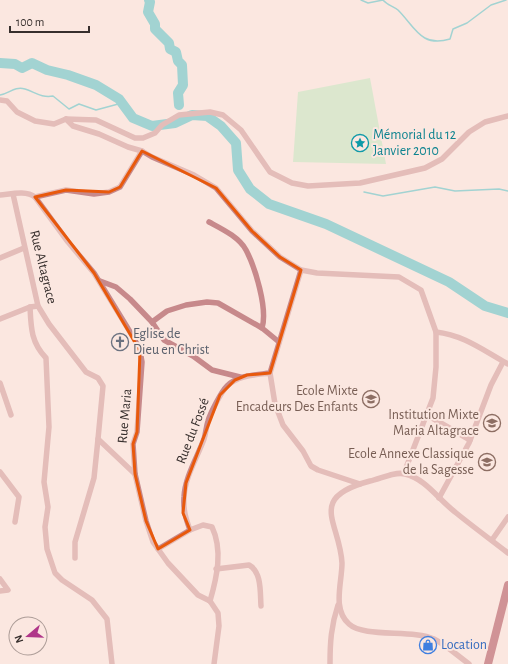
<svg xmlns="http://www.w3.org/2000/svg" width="508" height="664" font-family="'Alegreya Sans',sans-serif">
  <rect width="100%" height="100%" fill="#fbe7e0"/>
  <path fill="#b7e6b9" d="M370 78 386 164 293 162 298 92Z"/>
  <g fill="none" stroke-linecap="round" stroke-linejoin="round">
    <g stroke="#37bac1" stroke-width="1.5">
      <path d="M361 0 368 3 383 0C387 5 393 6 398 10 415 27 421 48 450 39L453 29 467 23 491 5 506 0"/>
      <path d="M0 95C9 94 14 86 25 89 35 92 41 98 53 96L69 109 79 104 96 110 122 103"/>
      <path d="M364 192 383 196 435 187 455 191 499 189 508 191"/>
    </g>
    <g stroke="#37bac1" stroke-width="10">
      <path d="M149 0 150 2 148 12 155 24V29L169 43 170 49 176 52 178 61 182 65 183 85 178 93 179 105"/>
      <path d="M0 63 15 64 22 68 32 63 47 70 68 75 96 85 119 99 133 118 152 126 175 123 192 115 207 116 221 126 236 143 238 170 250 189 269 204 326 224 449 282 485 306 508 313"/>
    </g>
    <g stroke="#c7898b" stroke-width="5.5">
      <path d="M0 100 7 101 17 112 35 121 54 124 66 119 96 120 135 138H143L155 133 162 125 179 115 210 112 223 115 241 130 270 172 292 183 308 186 360 183 425 168 442 159 469 132 485 122 508 116"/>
      <path d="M66 119 73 126 99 134 128 147 142 151"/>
      <path d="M13 194 38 306 49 324 86 372 98 378 103 386 98 439 135 474"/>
      <path d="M0 195C11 194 26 190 35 197L68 242 94 273 135 340 140 351 142 362 137 432 133 444 135 474 146 521 153 542 168 563 198 595 210 601 218 613 219 626 214 664"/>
      <path d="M35 197 66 190 94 194 109 192 120 187 142 151 152 157 194 175 216 188 252 231 280 257 301 270 317 273 399 277 421 290 436 332V367L433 398 404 473"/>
      <path d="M209 222C222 229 239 237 246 250 255 267 268 309 262 328L279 342"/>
      <path d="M0 258 24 248"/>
      <path d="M100 281 116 287 130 299 152 322 164 340 193 356 212 370 240 377"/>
      <path d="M30 307C31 328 31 342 46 358L49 427 44 482 48 507 45 527 47 549 55 573 62 580 92 600 107 619 112 664"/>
      <path d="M0 319 30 307 38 306"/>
      <path d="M152 322 167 311 186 305 207 302 218 303 262 328"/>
      <path d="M436 332C464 335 484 351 508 364"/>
      <path d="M270 373 275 404 283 425 303 451 311 466 318 470 360 484"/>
      <path d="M0 383 11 415"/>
      <path d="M427 415 470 440"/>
      <path d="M0 472 19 497 15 522"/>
      <path d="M439 498 469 443 491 385 503 362"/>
      <path d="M190 530 203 525 212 527C223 550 217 577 210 601"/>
      <path d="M492 540 508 517"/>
      <path d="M158 549 190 530C186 519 183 510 184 497 185 477 197 458 204 439 206 433 206 427 208 421 210 414 221 392 227 386 238 375 255 375 270 373L301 270"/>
      <path d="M75 558V542L94 478 98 439"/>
      <path d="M216 569 249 565C262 572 260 593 261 606"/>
      <path d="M0 579 8 590 0 591"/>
      <path d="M330 664C330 643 331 626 338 605"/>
      <path d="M469 664C458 656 446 645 434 639 413 629 364 638 349 624 332 609 342 583 342 563 340 522 306 498 370 481 380 479 395 471 405 474 426 479 438 499 455 512 472 526 490 539 508 553"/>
    </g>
    <path stroke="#9c2e3c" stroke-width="8" d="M488 664 508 585"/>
  </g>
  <path d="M0 0H508V664H0ZM142 151 216 188 252 231 280 257 301 270 270 373 247 375 235 380 220 395 186 483 183 513 190 530 158 549 146 521 135 474 133 444 137 432 140 351 94 273 35 197 66 190 109 192 120 187Z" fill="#fbe7e0" fill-opacity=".55" fill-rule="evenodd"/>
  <path fill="none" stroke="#e8590c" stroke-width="3" stroke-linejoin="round" d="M142 151 216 188 252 231 280 257 301 270 270 373 247 375 235 380 220 395 186 483 183 513 190 530 158 549 146 521 135 474 133 444 137 432 140 351 94 273 35 197 66 190 109 192 120 187Z"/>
  <defs>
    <g id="sight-ring" transform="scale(0.9)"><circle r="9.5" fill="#fbe7e0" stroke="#0f9aa8" stroke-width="1.5"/><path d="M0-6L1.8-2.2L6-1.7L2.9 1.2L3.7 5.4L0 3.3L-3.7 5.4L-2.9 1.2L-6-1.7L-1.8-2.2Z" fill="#0f9aa8"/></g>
    <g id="church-ring" transform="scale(0.9)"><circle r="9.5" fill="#fbe7e0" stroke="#6b7280" stroke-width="1.5"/><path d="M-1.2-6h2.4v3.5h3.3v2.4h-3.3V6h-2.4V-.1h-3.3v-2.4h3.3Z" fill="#6b7280"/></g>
    <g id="school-ring" transform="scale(0.9)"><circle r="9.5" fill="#fbe7e0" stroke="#8d6e63" stroke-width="1.5"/><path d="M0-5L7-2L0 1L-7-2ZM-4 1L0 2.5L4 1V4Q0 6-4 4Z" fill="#8d6e63"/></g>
    <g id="shop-ring" transform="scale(0.9)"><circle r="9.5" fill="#fbe7e0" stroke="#3f7fe0" stroke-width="1.5"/><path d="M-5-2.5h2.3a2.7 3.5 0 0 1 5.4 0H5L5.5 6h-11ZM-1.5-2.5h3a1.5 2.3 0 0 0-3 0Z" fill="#3f7fe0"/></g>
  </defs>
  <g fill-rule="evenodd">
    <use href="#sight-ring" x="360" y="143"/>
    <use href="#church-ring" x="120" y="342"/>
    <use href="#school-ring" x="371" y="399"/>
    <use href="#school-ring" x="492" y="423"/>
    <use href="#school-ring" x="487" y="462"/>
    <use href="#shop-ring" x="428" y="645"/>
  </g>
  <g text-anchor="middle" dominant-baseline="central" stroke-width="4" stroke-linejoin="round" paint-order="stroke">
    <g font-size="14" fill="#0d838f" stroke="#fbe7e0" text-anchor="start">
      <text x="373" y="135">Mémorial du 12<tspan x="373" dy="16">Janvier 2010</tspan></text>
    </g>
    <g font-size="14" fill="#372f2d" stroke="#fbe7e0">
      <text transform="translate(43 267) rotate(76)">Rue Altagrace</text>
      <text transform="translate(125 416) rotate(-85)">Rue Maria</text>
      <text transform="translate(193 431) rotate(-69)">Rue du Fossé</text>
    </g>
    <g font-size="14" fill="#5b616d" stroke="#fbe7e0" text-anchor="start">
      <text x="133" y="334">Eglise de<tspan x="133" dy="16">Dieu en Christ</tspan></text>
    </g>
    <g font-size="14" fill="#785e54" stroke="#fbe7e0" text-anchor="end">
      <text x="358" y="391">Ecole Mixte<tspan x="358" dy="16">Encadeurs Des Enfants</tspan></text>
      <text x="479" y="415">Institution Mixte<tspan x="479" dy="16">Maria Altagrace</tspan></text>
      <text x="474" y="454">Ecole Annexe Classique<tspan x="474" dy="16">de la Sagesse</tspan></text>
    </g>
    <g font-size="14" fill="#366cbe" stroke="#fbe7e0" text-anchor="start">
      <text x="441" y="645">Location</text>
    </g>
  </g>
  <g transform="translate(28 636) rotate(251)"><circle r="19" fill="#fbe7e0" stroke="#ad9d98"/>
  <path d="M0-3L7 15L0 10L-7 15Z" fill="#b03689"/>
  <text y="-6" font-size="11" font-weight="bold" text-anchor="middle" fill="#372f2d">N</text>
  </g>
  <path d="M10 26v6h79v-6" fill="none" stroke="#372f2d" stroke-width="2"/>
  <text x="16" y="26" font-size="12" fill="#372f2d" stroke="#fbe7e0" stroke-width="3" paint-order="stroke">100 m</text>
</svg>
